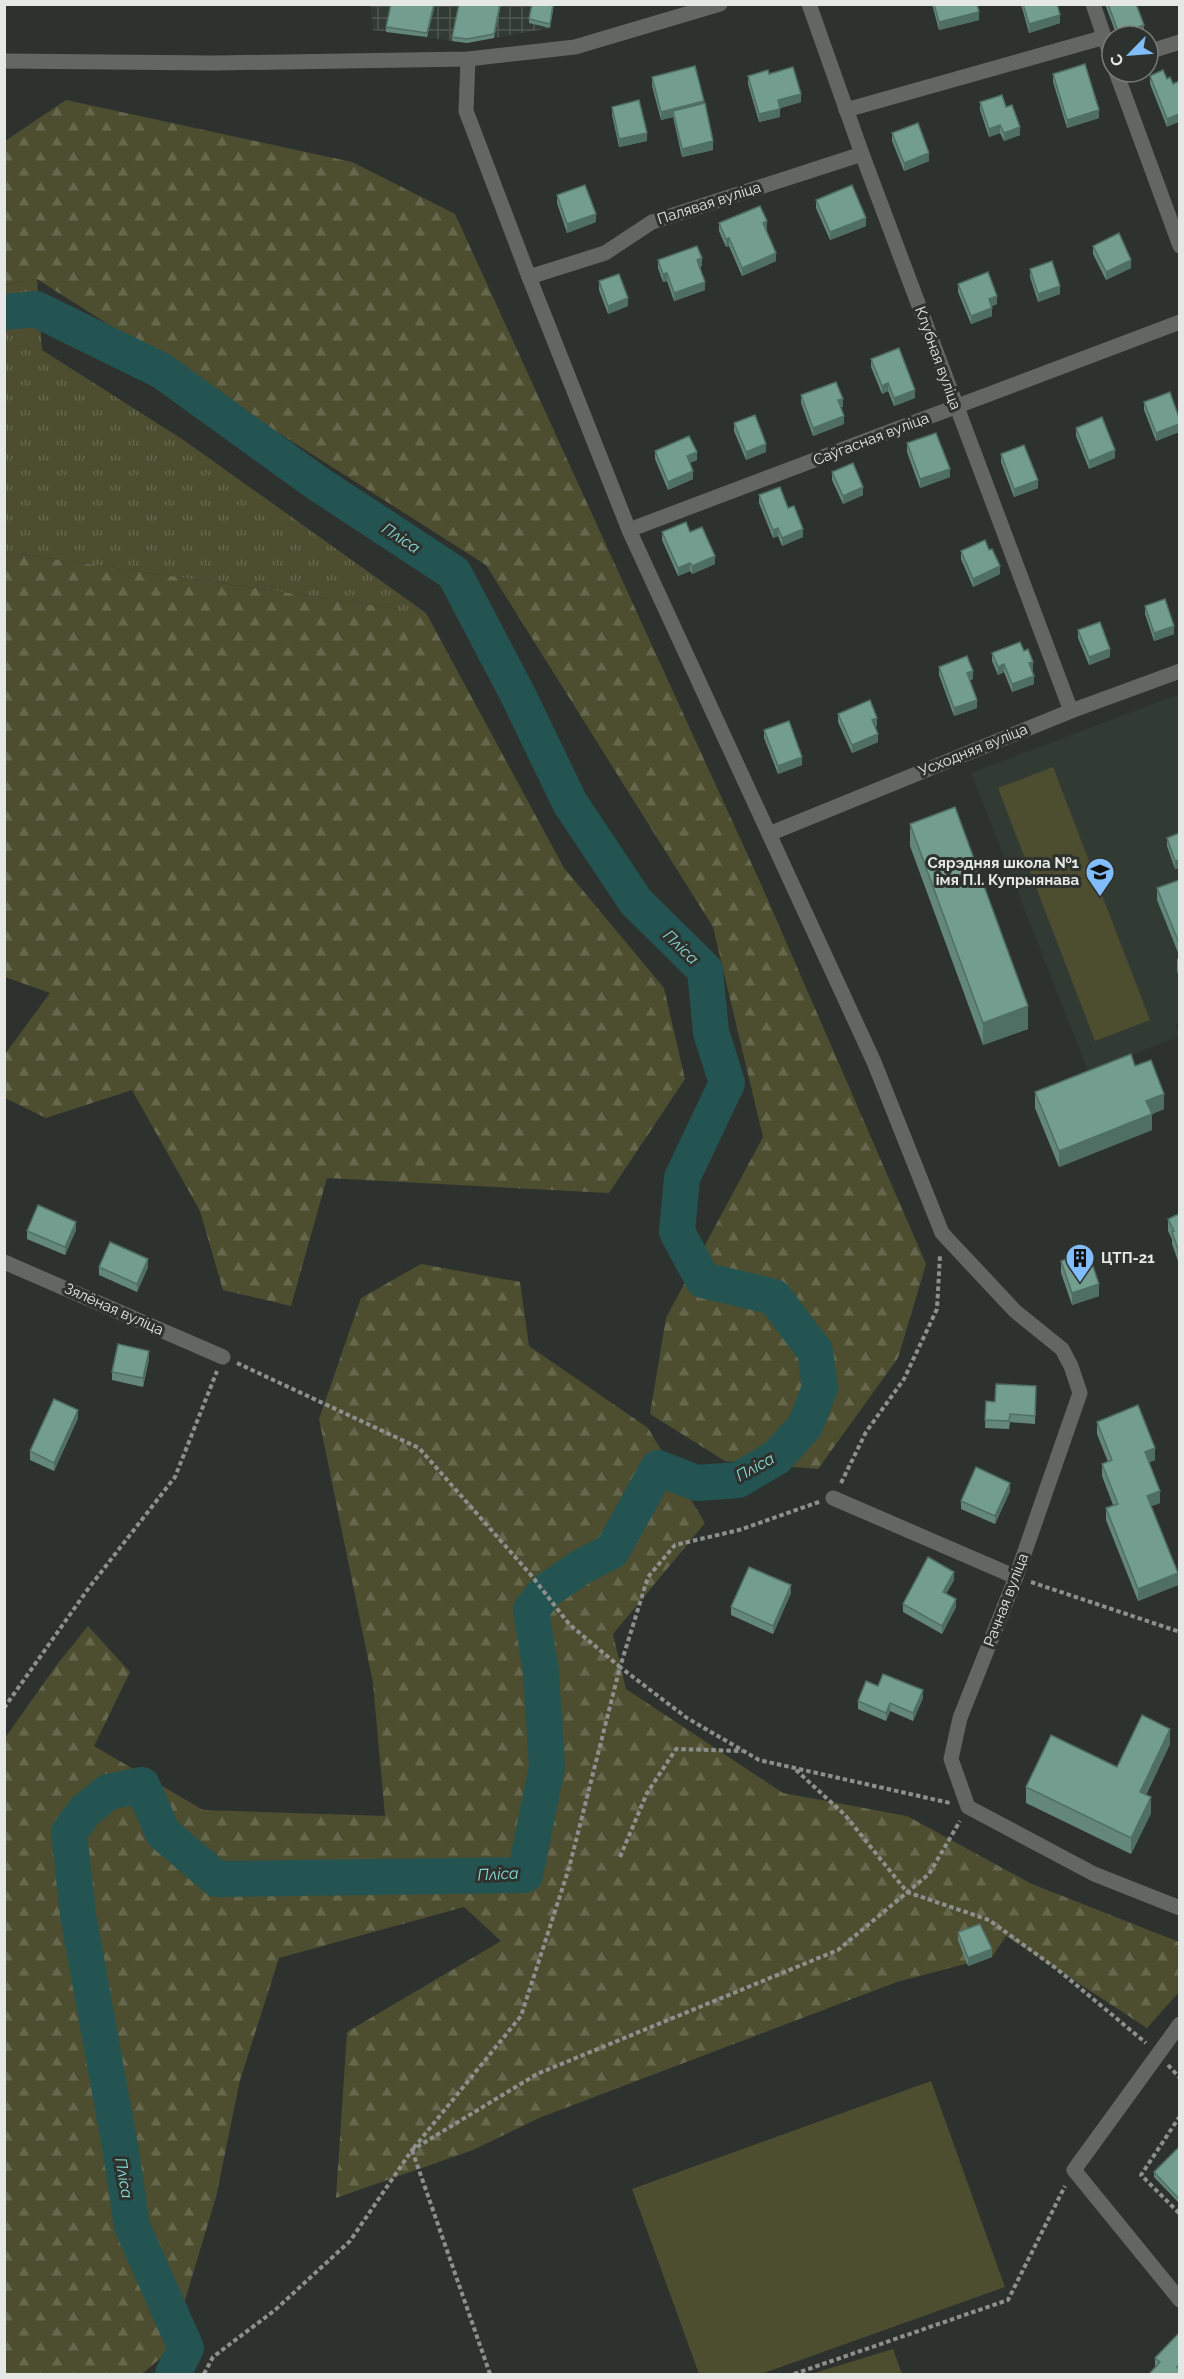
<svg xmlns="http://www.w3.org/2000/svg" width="1184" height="2379" font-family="Raleway,sans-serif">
  <defs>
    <pattern id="industrial-grid" width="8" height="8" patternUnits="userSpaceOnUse" patternTransform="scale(1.5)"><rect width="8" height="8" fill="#313b33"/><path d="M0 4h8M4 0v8" fill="none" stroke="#4f5750"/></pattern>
    <pattern id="grass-tufts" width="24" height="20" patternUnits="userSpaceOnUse" patternTransform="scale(1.5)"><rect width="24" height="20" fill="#4d4e30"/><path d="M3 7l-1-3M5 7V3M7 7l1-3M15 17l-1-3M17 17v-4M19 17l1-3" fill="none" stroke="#66684e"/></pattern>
    <pattern id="forest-firs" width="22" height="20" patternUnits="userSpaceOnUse" patternTransform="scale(1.5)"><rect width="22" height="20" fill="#4d4e30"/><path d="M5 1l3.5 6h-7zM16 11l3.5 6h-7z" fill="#66684e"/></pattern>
  </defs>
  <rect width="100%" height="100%" fill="#2e322e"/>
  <path fill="#313b33" d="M1179 694 1180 1024 1176 1025 1179 1037 1088 1071 971 773Z"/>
  <path fill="url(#industrial-grid)" d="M370 4 554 5 550 28 467 43 373 30Z"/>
  <path fill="url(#grass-tufts)" d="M37 279 42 350 185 441 426 613 5 552V285Z"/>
  <g fill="url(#forest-firs)">
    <path d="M66 100 352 162 455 214 760 882 926 1264 898 1358 818 1469 725 1461 650 1414 666 1318 763 1137 713 927 486 565 37 279 5 285V141Z"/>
    <path d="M5 552 426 613 564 868 664 988 685 1079 609 1193 327 1178 291 1306 223 1290 200 1211 132 1090 46 1118 5 1098V1054L50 993 5 977Z"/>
    <path d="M421 1264 520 1282 529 1346 648 1428 705 1523 613 1634 626 1689 783 1793 907 1816 1032 1884 1179 1942V1992L1147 2028 1006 1936 992 1957 897 1982 539 2118 473 2150 336 2198 347 2032 501 1941 464 1907 279 1958 240 2080 216 2197 170 2350 142 2374H5V1738L56 1666 88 1626 130 1672 94 1746 203 1810 385 1816 373 1683 319 1419 361 1298Z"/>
  </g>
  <g fill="#4d4e30">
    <path d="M1053 767 1150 1020 1095 1041 998 788Z"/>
    <path d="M931 2081 1005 2287 761 2374H699L632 2189Z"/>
    <path d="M893 2349 902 2374H811Z"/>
  </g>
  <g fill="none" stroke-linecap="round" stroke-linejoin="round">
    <path stroke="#245451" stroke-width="36" d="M4 312 36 309 162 371 317 483 454 573 518 695 570 803 636 902 705 970 711 1032 727 1083 682 1178 677 1232 703 1280 774 1297 815 1351 820 1388 805 1426 777 1457 738 1480 697 1483 658 1468 612 1551 581 1567 546 1591 531 1610 541 1672 547 1767 525 1875 217 1879 163 1833 142 1785 108 1792 85 1811 69 1832 78 1915 121 2152 132 2226 186 2348 173 2374"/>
    <g stroke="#8d908d" stroke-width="4" stroke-dasharray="4.5 3" stroke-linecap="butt">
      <path d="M237 1363 419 1448 531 1575 569 1624 620 1667 569 1868 521 2016 412 2150 490 2374"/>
      <path d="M841 1483 866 1432 904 1379 937 1309 940 1255"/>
      <path d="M819 1502 739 1530 675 1545 648 1577 620 1667 687 1718 759 1760 950 1803"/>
      <path d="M1031 1582 1180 1632"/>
      <path d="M4 1708 88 1589 175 1477 217 1371"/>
      <path d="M796 1770 845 1815 907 1892 989 1920 1057 1969 1146 2043"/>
      <path d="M620 1857 647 1793 676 1749 742 1751"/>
      <path d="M1168 2065 1180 2078"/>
      <path d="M1180 2116 1141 2175 1180 2214"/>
      <path d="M204 2374 213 2357 275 2310 350 2241 412 2150 537 2074 838 1950 929 1874 960 1821"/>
      <path d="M794 2374 1008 2300 1065 2186"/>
    </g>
    <g stroke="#646663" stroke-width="15">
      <path d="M809 4 862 154 1071 711"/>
      <path d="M1093 4 1112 60"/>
      <path d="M1148 52 1180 42"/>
      <path d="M468 59 466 111 529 277 629 530 874 1062 942 1233 1015 1311 1062 1349 1071 1366 1080 1393 1016 1577 960 1718 951 1759 968 1807 1094 1874 1180 1908"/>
      <path d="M4 61 215 63 468 59 575 47 720 4"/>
      <path d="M1116 72 1180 246"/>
      <path d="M846 110 1105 37"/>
      <path d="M529 277 605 253 652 222 862 154"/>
      <path d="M629 530 1180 322"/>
      <path d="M769 834 1071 711 1180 671"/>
      <path d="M4 1262 223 1357"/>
      <path d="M833 1498 1016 1577"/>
      <path d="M1180 2024 1074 2170 1180 2300"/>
    </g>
  </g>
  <g fill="#63887b">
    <path d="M391 4H435L427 37 386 32V27Z"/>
    <path d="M459 4H501L494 38 467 43 452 41V37Z"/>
    <path d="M554 4 550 28 529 23V19Z"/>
    <path d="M932 4H977L979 20 939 30Z"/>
    <path d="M1021 4H1057L1060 23 1029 33Z"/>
    <path d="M1105 4H1137L1136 5 1144 33 1136 36H1117Z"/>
    <path d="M769 74 801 102 780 108V117L759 122 748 84V76Z"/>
    <path d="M1053 74 1099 118 1067 128 1053 82Z"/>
    <path d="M1150 76 1167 79 1173 84 1167 127 1150 84Z"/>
    <path d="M652 77 704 103 713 150 682 157 673 117 661 120 652 86Z"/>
    <path d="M980 102 1006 107 1020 135 1004 141 1000 133 989 137 980 110Z"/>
    <path d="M612 107 647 141 619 147 612 115Z"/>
    <path d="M892 133 929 161 904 171 892 141Z"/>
    <path d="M557 195 596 222 567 233 557 203Z"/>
    <path d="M816 200 866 226 830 240 816 208Z"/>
    <path d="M719 223 767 229 766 230 776 261 742 276 729 246 726 247 719 231Z"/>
    <path d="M1093 246 1131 268 1106 280 1093 254Z"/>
    <path d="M658 260 702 266 699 267 705 290 674 301 667 281 663 282 658 268Z"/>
    <path d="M1030 269 1060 294 1038 302 1030 277Z"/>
    <path d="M599 281 628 306 608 314 599 290Z"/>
    <path d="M958 284 997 304 992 306V316L971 324 958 292Z"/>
    <path d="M871 359 915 398 894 406 888 391 882 394 871 367Z"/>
    <path d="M801 395 843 407H841L844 424 813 436 801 403Z"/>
    <path d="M1144 402 1179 418V432L1156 441 1144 410Z"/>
    <path d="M734 423 766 452 746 460 734 431Z"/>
    <path d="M1076 428 1115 458 1089 469 1076 436Z"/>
    <path d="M907 443 950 477 920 488 907 452Z"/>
    <path d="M655 451 697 460 690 463 693 479 668 490 655 459Z"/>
    <path d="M1001 454 1038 488 1014 497 1001 462Z"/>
    <path d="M832 472 863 495 843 504 832 480Z"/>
    <path d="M759 495 788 508 803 537 782 546 778 536 773 538 759 503Z"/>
    <path d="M662 532 715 564 692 574 690 571 678 576 662 540Z"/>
    <path d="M961 551 1000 574 973 587 961 559Z"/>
    <path d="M1145 606 1174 634 1154 641 1145 614Z"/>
    <path d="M1078 630 1110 657 1089 665 1078 638Z"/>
    <path d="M1024 651 1033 670H1032L1034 684 1012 692 1004 672 998 675 992 661V653Z"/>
    <path d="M939 667 973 679 970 680 977 708 954 716 939 675Z"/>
    <path d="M838 714 877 726 875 727 878 742 852 753 838 722Z"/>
    <path d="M764 730 802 765 778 774 764 738Z"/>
    <path d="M910 824 1028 1029 983 1045 910 846Z"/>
    <path d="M1179 833V868L1175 869 1167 846V838Z"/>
    <path d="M1179 880V955L1157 900V888Z"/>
    <path d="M1179 958V978L1177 971V959Z"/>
    <path d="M1135 1066 1164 1109 1152 1114V1130L1059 1167 1035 1108V1092Z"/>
    <path d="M1179 1214V1264L1172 1244V1239L1168 1231V1219Z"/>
    <path d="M76 1230 65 1255 27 1239V1231Z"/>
    <path d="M1061 1261 1099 1296 1072 1305 1061 1273Z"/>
    <path d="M99 1267H148L137 1292 99 1275Z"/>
    <path d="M149 1359 143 1387 112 1380V1372Z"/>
    <path d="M1036 1386 1035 1424 1010 1422 1009 1429 985 1428 986 1401 995 1402Z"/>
    <path d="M78 1418 54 1471 30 1460V1451Z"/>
    <path d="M1097 1422 1155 1460 1149 1462 1160 1503 1151 1506 1178 1585 1138 1601 1106 1520V1508L1113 1505 1102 1476V1464L1108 1462 1097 1434Z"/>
    <path d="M1010 1491 995 1524 961 1509V1501Z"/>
    <path d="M954 1580 946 1593 956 1607 942 1634 903 1612V1604Z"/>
    <path d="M791 1593 773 1634 731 1615V1607Z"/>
    <path d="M878 1686 923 1698 913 1721 890 1711 886 1721 858 1709V1701Z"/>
    <path d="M1170 1744 1146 1795 1151 1813 1131 1854 1026 1803V1787L1117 1767Z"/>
    <path d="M958 1932 992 1957 968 1966 958 1940Z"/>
    <path d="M1179 2147V2203L1154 2177V2172Z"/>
    <path d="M1155 2358 1179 2374 1155 2368Z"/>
  </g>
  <g fill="#506f64">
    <path d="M434 4H435L427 37V33Z"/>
    <path d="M500 4H501L494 38V34Z"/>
    <path d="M979 12V20L939 30V22Z"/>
    <path d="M1060 15V23L1029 33V24Z"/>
    <path d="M1144 25V33L1136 36H1119V34Z"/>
    <path d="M801 94V102L778 109V100Z"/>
    <path d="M704 101V109L673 111V117L661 120V112Z"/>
    <path d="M780 109V117L759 122V114Z"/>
    <path d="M1099 110V118L1067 128V120Z"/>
    <path d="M1179 114V122L1167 127V119Z"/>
    <path d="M1000 125V133L989 137V129Z"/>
    <path d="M1020 127V135L1004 141V133Z"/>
    <path d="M647 133V141L619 147V139Z"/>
    <path d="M713 141V150L682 157V149Z"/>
    <path d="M929 153V161L904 171V163Z"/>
    <path d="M596 214V222L567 233V224Z"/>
    <path d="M866 218V226L830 240V232Z"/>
    <path d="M767 221V229L763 231V223Z"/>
    <path d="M729 238V246L726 247V239Z"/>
    <path d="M776 253V261L742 276V268Z"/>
    <path d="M702 258V266L697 268V260Z"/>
    <path d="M1131 260V268L1106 280V272Z"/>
    <path d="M667 273V281L663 282V274Z"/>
    <path d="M705 282V290L674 301V293Z"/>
    <path d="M1060 286V294L1038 302V294Z"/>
    <path d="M997 296V304L989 307V299Z"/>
    <path d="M628 298V306L608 314V306Z"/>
    <path d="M992 308V316L971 324V316Z"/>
    <path d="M888 383V391L882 394V386Z"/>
    <path d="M915 390V398L894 406V398Z"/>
    <path d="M843 399V407L838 408V400Z"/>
    <path d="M844 416V424L813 436V428Z"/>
    <path d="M1179 424V432L1156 441V433Z"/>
    <path d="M766 444V452L746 460V452Z"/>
    <path d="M1115 450V458L1089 469V461Z"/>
    <path d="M697 452V460L687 464V456Z"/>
    <path d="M950 469V477L920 488V479Z"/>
    <path d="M693 471V479L668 490V482Z"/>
    <path d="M1038 480V488L1014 497V489Z"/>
    <path d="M863 487V495L843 504V496Z"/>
    <path d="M778 528V536L773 538V530Z"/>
    <path d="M803 529V537L782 546V538Z"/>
    <path d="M715 556V564L692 574V566Z"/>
    <path d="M690 563V571L678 576V568Z"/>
    <path d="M1000 566V574L973 587V579Z"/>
    <path d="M1174 626V634L1154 641V633Z"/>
    <path d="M1110 649V657L1089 665V657Z"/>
    <path d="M1033 662V670L1029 671V663Z"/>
    <path d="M1004 664V672L998 675V667Z"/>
    <path d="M973 671V679L967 681V673Z"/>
    <path d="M1034 676V684L1012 692V684Z"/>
    <path d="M977 700V708L954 716V708Z"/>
    <path d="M877 718V726L872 728V720Z"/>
    <path d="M878 734V742L852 753V745Z"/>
    <path d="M802 757V765L778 774V766Z"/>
    <path d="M1179 860V868L1175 869V861Z"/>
    <path d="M1028 1006V1029L983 1045V1023Z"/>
    <path d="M1164 1094V1109L1152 1114V1130L1059 1167V1151L1146 1101Z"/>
    <path d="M76 1222V1230L65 1255V1247Z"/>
    <path d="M148 1259V1267L137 1292V1284Z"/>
    <path d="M1099 1284V1296L1072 1305V1293Z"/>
    <path d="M149 1351V1359L143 1387V1378Z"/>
    <path d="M78 1410V1418L54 1471V1463Z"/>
    <path d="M1155 1448V1460L1145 1464V1452Z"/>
    <path d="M1010 1483V1491L995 1524V1516Z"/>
    <path d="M1160 1491V1503L1147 1508V1496Z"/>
    <path d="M954 1572V1580L943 1600V1592Z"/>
    <path d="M1178 1573V1585L1138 1601V1589Z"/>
    <path d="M791 1585V1593L773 1634V1626Z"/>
    <path d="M956 1599V1607L942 1634V1626Z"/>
    <path d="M923 1690V1698L913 1721V1713Z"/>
    <path d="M890 1703V1711L886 1721V1713Z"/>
    <path d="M1170 1729V1744L1140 1808V1792Z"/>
    <path d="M1151 1797V1813L1131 1854V1838Z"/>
    <path d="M992 1949V1957L968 1966V1958Z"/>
  </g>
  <g fill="#739e8f" stroke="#506f64" stroke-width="1.5">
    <path d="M391 4H434L427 33 386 27Z"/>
    <path d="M459 4H500L494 34 467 39 452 37Z"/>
    <path d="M532 4H553L550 24 529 19Z"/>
    <path d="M934 4H977L979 12 939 22Z"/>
    <path d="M1023 4H1057L1060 15 1029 24Z"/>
    <path d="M1108 4H1136L1144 25 1119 34Z"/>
    <path d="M1085 64 1099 110 1067 120 1053 74Z"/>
    <path d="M695 66 704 101 661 112 652 77Z"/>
    <path d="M793 67 801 94 778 100 780 109 759 114 748 76 768 70 769 74Z"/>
    <path d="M1163 70 1167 79 1170 77 1173 84 1179 81V114L1167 119 1150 76Z"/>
    <path d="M1002 95 1006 107 1012 105 1020 127 1004 133 1000 125 989 129 980 102Z"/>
    <path d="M639 100 647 133 619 139 612 107Z"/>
    <path d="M705 103 713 141 682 149 673 111Z"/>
    <path d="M918 123 929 153 904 163 892 133Z"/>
    <path d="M585 185 596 214 567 224 557 195Z"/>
    <path d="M852 185 866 218 830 232 816 200Z"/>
    <path d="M760 206 767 221 763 223 776 253 742 268 729 238 726 239 719 223Z"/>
    <path d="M1119 233 1131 260 1106 272 1093 246Z"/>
    <path d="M697 246 702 258 697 260 705 282 674 293 667 273 663 274 658 260Z"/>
    <path d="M1052 261 1060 286 1038 294 1030 269Z"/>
    <path d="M988 272 997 296 989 299 992 308 971 316 958 284Z"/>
    <path d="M619 274 628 298 608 306 599 281Z"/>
    <path d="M899 348 915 390 894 398 888 383 882 386 871 359Z"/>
    <path d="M836 382 843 399 838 400 844 416 813 428 801 395Z"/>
    <path d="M1170 392 1179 418V424L1156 433 1144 402Z"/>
    <path d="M755 415 766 444 746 452 734 423Z"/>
    <path d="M1102 417 1115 450 1089 461 1076 428Z"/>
    <path d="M936 433 950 469 920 479 907 443Z"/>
    <path d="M689 436 697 452 687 456 693 471 668 482 655 451Z"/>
    <path d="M1024 445 1038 480 1014 489 1001 454Z"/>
    <path d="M853 463 863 487 843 496 832 472Z"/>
    <path d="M780 487 788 508 794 506 803 529 782 538 778 528 773 530 759 495Z"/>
    <path d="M686 522 690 532 702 527 715 556 692 566 690 563 678 568 662 532Z"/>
    <path d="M985 540 989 550 992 549 1000 566 973 579 961 551Z"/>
    <path d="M1165 599 1174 626 1154 633 1145 606Z"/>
    <path d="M1100 622 1110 649 1089 657 1078 630Z"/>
    <path d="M1020 642 1024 651 1028 649 1033 662 1029 663 1034 676 1012 684 1004 664 998 667 992 653Z"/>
    <path d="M967 656 973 671 967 673 977 700 954 708 939 667Z"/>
    <path d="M870 700 877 718 872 720 878 734 852 745 838 714Z"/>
    <path d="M789 721 802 757 778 766 764 730Z"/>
    <path d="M955 807 1028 1006 983 1023 910 824Z"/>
    <path d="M1179 833V860L1175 861 1167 838Z"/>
    <path d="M1179 880V943L1157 888Z"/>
    <path d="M1131 1054 1135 1066 1151 1060 1164 1094 1146 1101 1152 1114 1059 1151 1035 1092Z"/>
    <path d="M38 1205 76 1222 65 1247 27 1231Z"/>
    <path d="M1179 1214V1252L1172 1232 1174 1231 1168 1219Z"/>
    <path d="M110 1242 148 1259 137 1284 99 1267Z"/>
    <path d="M1088 1252 1099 1284 1072 1293 1061 1261Z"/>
    <path d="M118 1344 149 1351 143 1378 112 1372Z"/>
    <path d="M996 1384 1036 1386 1035 1416 1010 1414 1009 1421 985 1420 986 1401 995 1402Z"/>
    <path d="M54 1399 78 1410 54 1463 30 1451Z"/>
    <path d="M1138 1405 1155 1448 1145 1452 1160 1491 1147 1496 1178 1573 1138 1589 1106 1508 1118 1504 1102 1464 1112 1460 1097 1422Z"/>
    <path d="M976 1467 1010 1483 995 1516 961 1501Z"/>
    <path d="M928 1557 954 1572 943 1592 956 1599 942 1626 903 1604Z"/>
    <path d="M749 1567 791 1585 773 1626 731 1607Z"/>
    <path d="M883 1674 923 1690 913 1713 890 1703 886 1713 858 1701 866 1681 878 1686Z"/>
    <path d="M1142 1715 1170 1729 1140 1792 1151 1797 1131 1838 1026 1787 1051 1735 1117 1767Z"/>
    <path d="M980 1924 992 1949 968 1958 958 1932Z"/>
    <path d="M1179 2147V2199L1154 2172Z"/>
    <path d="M1179 2333V2365L1177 2367 1179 2369V2374H1149L1160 2362 1155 2358Z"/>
  </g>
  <defs>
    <g id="school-pin" transform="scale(1.5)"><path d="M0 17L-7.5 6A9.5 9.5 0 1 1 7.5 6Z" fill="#81bdfa" stroke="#2e322e"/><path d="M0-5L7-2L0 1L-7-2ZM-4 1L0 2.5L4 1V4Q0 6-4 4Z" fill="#111"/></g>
    <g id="building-pin" transform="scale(1.5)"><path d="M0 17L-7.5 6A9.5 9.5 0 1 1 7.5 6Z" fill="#81bdfa" stroke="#2e322e"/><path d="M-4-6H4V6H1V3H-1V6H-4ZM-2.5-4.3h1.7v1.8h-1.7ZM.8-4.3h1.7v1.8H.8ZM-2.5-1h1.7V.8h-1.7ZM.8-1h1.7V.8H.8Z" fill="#111"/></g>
  </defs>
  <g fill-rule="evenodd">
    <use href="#school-pin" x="1100" y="872"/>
    <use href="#building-pin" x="1080" y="1258"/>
  </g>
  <g text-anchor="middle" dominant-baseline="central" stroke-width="6" stroke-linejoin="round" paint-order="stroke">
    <g font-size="15" fill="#e5e8e5" stroke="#2e322e">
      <text transform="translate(709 203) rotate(-18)">Палявая вуліца</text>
      <text transform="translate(938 358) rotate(70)">Клубная вуліца</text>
      <text transform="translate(871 439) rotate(-21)">Саўгасная вуліца</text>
      <text transform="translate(973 750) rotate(-22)">Усходняя вуліца</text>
      <text transform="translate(114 1309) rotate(24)">Зялёная вуліца</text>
      <text transform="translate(1006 1600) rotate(-69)">Рачная вуліца</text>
    </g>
    <g font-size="15" font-weight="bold" fill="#e5e8e5" stroke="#2e322e" text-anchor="end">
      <text x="1079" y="863">Сярэдняя школа №1<tspan x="1079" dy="17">імя П.І. Купрыянава</tspan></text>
      <text x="1101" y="1258" text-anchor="start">ЦТП-21</text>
    </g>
    <g font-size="16" font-style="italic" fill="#89dcd6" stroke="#2e322e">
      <text transform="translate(401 538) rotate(33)">Пліса</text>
      <text transform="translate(681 947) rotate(44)">Пліса</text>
      <text transform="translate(755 1467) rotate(-29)">Пліса</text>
      <text transform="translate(498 1874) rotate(-3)">Пліса</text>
      <text transform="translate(124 2178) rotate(80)">Пліса</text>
    </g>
  </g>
  <rect width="1184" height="2379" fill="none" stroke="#e5e8e5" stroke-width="12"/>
  <g transform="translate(1130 54) rotate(245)"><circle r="28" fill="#2e322e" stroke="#777b77" stroke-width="1.5"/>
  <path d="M0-4.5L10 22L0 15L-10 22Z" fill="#81bdfa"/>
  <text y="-9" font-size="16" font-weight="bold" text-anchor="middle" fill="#e5e8e5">С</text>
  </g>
</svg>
